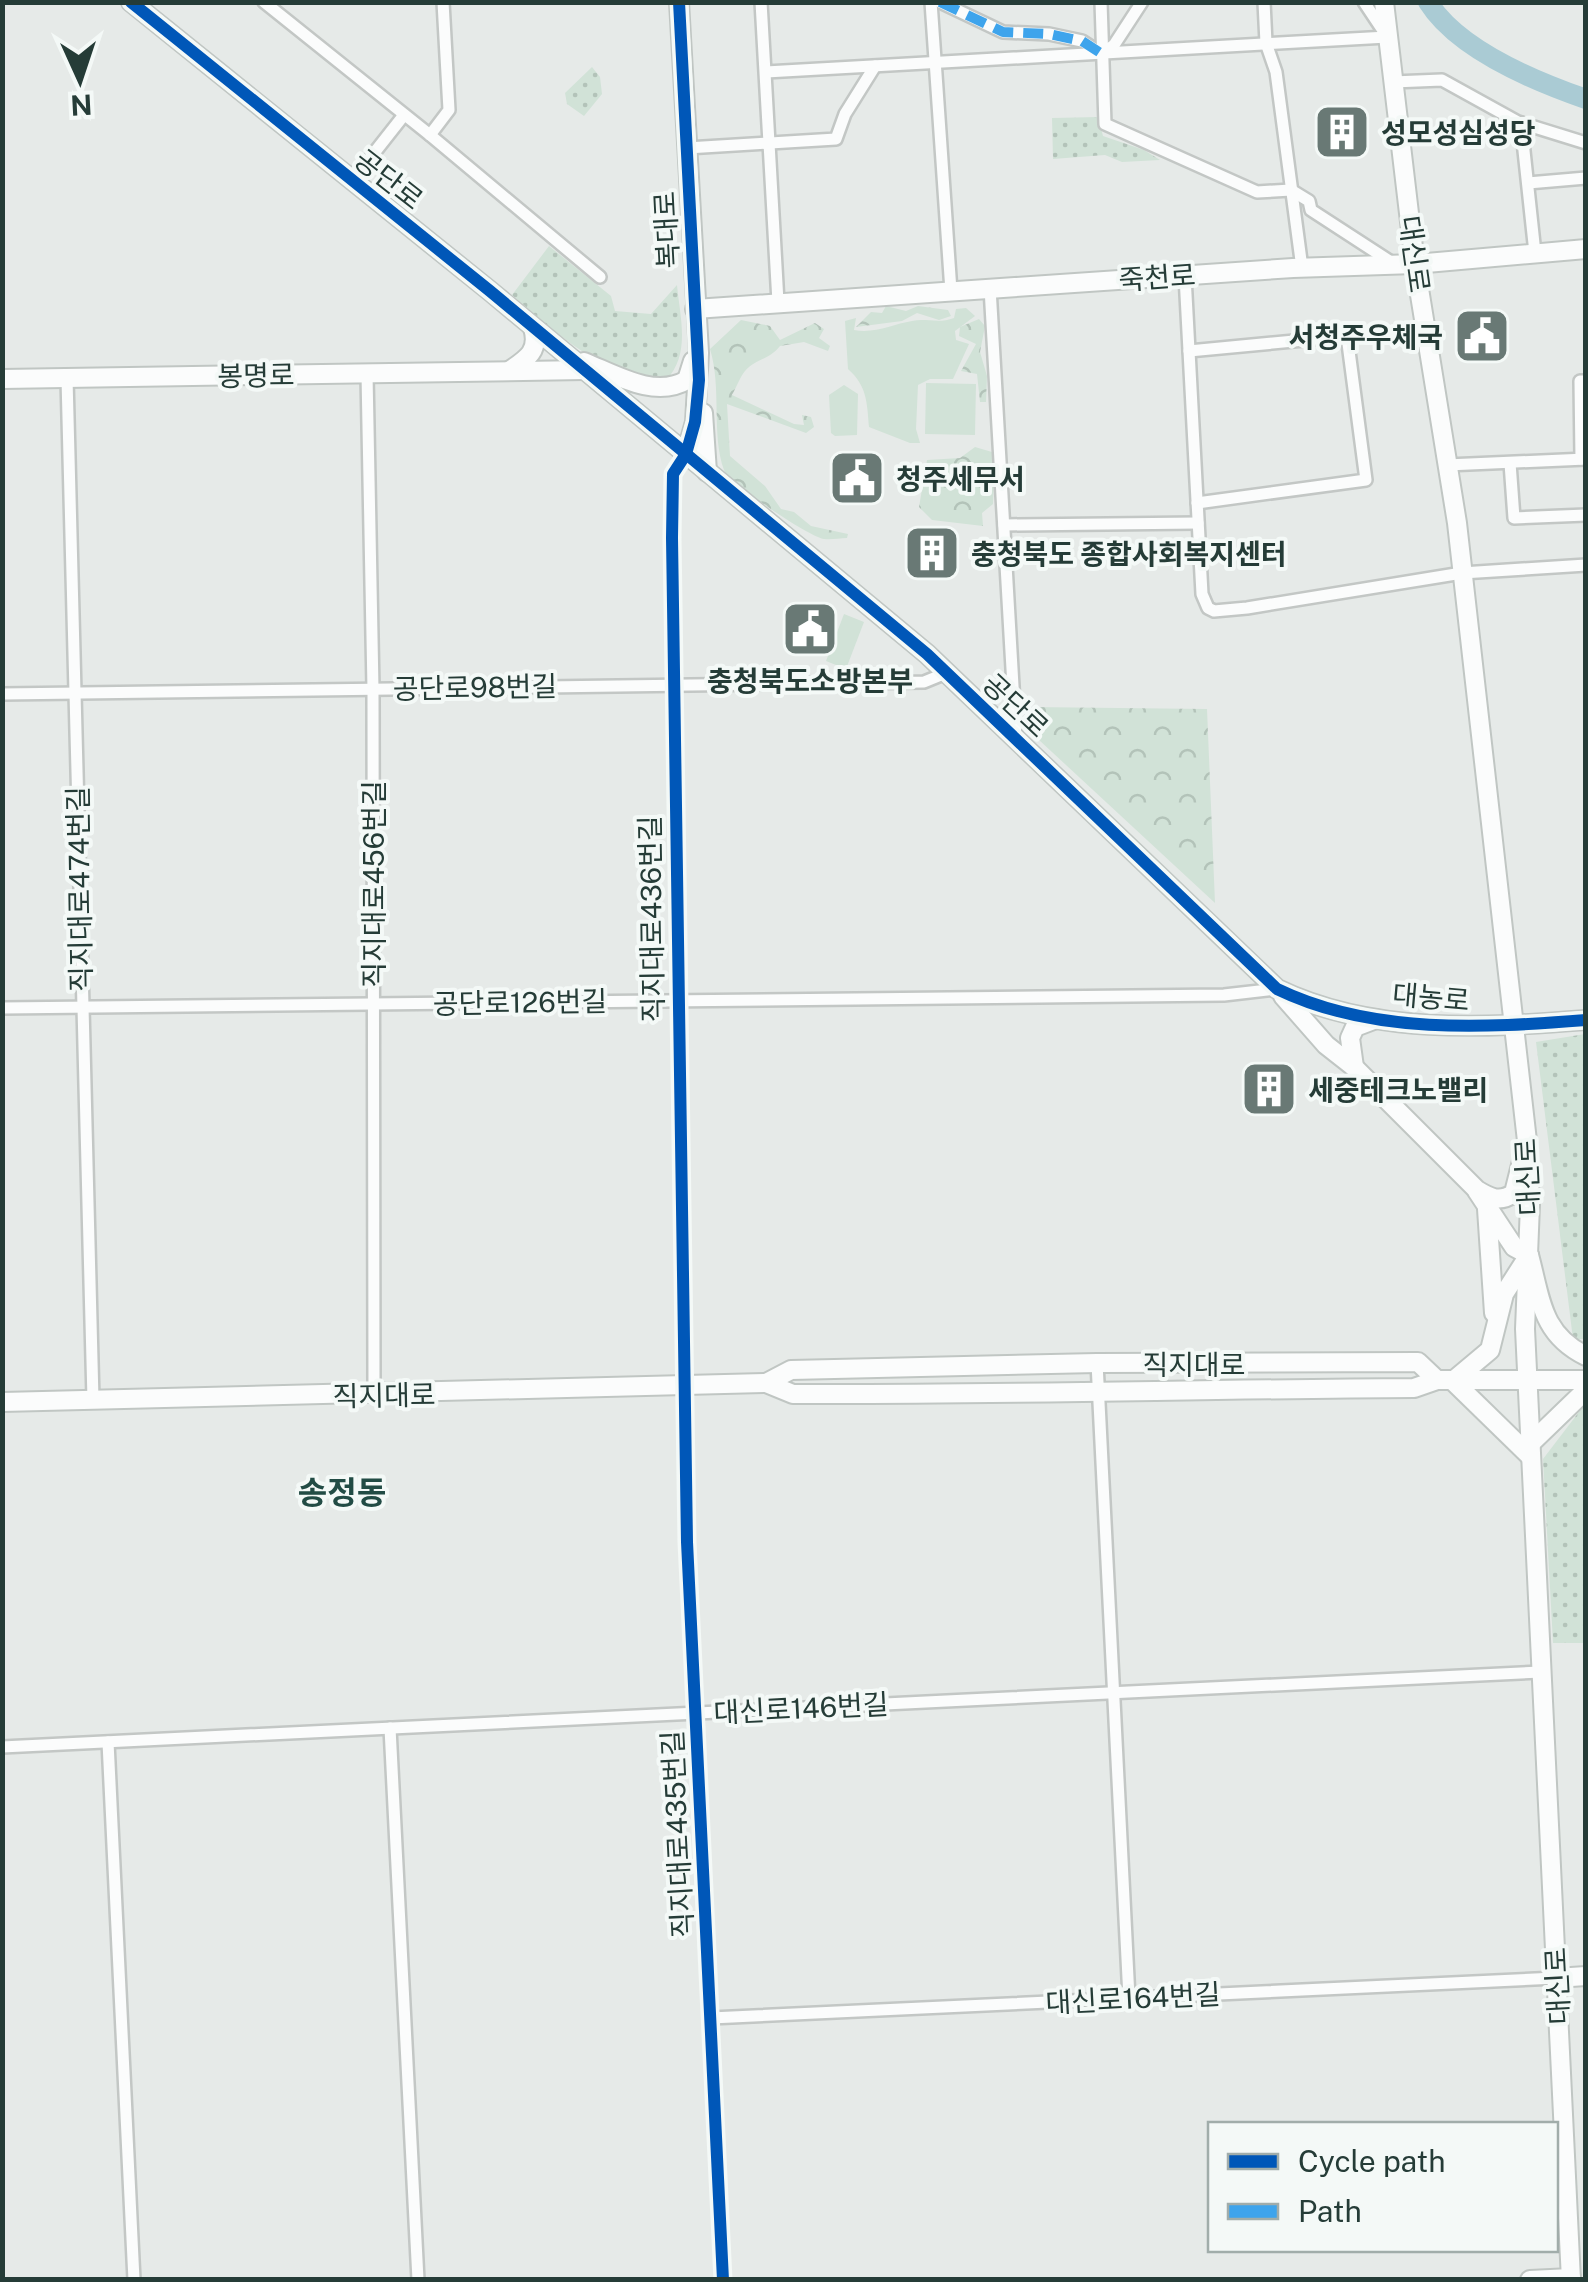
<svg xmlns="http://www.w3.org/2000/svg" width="1588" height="2282" font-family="'Public Sans','Noto Sans KR',sans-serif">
  <defs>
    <pattern id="forest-crowns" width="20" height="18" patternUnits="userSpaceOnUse" patternTransform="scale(2.5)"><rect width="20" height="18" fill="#d1e2d7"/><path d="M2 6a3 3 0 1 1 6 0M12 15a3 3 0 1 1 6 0" fill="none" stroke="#b3c3b9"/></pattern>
    <pattern id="park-dots" width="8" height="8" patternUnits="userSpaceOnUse" patternTransform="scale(2.5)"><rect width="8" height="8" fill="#d1e2d7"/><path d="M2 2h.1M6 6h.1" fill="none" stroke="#b3c3b9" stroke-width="1.8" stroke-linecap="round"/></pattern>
  </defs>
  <rect width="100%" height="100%" fill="#e6eae8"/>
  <g fill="#d1e2d7">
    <path d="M966 308 975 316 955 331 956 340 969 344 953 379H930L918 385 916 429 920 443H910L869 427C867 402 867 386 848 369L845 321 856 318 854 330C875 334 893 324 912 321 926 318 939 324 954 318L956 309Z"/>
    <path d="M926 383 976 384 975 435 925 434Z"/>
    <path d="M844 385 858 394 857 435 835 436 831 433 829 395Z"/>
    <path d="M844 614 864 622 846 669 826 661Z"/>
  </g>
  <g fill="url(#forest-crowns)">
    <path d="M886 306 906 311 918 306 948 310 951 316 939 320 917 313 902 321 856 327 871 312 882 313Z"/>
    <path d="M979 319 985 326 980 352 987 376 986 402H980L977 374 961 371 976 344 959 336 960 327Z"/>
    <path d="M741 320 770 326 780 340 815 323 824 329 819 338 830 346 828 351 804 342 780 346C769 360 755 359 745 371 740 377 736 388 732 395L794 424 804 425 802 415 811 417 814 427 806 433 727 404 730 456 765 486 781 509 794 512 811 526 848 534 847 538C840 538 831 540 824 539 809 537 729 483 724 470 711 434 722 388 710 349Z"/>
    <path d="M975 447 992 452 995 461 993 504 982 513 983 526 932 520 919 507 927 460 960 458Z"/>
    <path d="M1031 707 1207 709 1215 903 1039 740Z"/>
  </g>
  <g fill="url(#park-dots)">
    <path d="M592 67 600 77 602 94 584 116 567 104 565 93Z"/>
    <path d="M1098 117 1103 136 1144 150 1160 160 1122 162 1105 155 1053 159 1052 118Z"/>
    <path d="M549 246 611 296 615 311 651 314 677 285C680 318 691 354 666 380 598 375 561 336 512 295Z"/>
    <path d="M1585 1034V1339H1573L1536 1042Z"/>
    <path d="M1585 1404V1643H1553L1543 1459Z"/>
  </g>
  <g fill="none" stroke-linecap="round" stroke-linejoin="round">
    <path stroke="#aacbd4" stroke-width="20" d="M1428 2C1458 50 1534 81 1586 99"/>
    <g stroke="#c3c7c5" stroke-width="16">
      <g id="street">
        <path d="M264 2 430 135 600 277"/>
        <path d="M761 2 778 302"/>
        <path d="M931 2 951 291"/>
        <path d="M940 2 1003 32 1049 34 1082 41 1102 54 1114 45 1142 2"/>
        <path d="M1101 2 1105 124 1257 192 1291 190 1309 201 1311 210 1391 262"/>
        <path d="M1264 2 1266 43 1276 72 1302 268"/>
        <path d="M1364 2 1384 32"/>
        <path d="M766 72 1387 37"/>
        <path d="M1393 82 1442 80 1518 122 1586 143"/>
        <path d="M1521 123 1535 253"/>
        <path d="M430 135 449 110 443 2"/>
        <path d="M687 148 836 139 845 114 875 66"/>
        <path d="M352 181 404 115"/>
        <path d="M1528 183 1586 178"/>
        <path d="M1185 276 1202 594 1208 608 1214 611 1247 608 1462 573 1586 565"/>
        <path d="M990 288 1016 738"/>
        <path d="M1189 351 1347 336 1366 480 1197 503"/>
        <path d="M367 374 373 689 374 1395"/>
        <path d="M67 378 93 1400"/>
        <path d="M686 454 673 474 672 538 687 1542 723 2280"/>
        <path d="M1581 459 1580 381H1586"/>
        <path d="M1510 463 1514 518 1586 515"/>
        <path d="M1447 465 1586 459"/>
        <path d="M1004 525 1198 523"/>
        <path d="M2 694 924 682 946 673"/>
        <path d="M2 1008 1224 995 1277 989"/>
        <path d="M1097 1363 1129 1998"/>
        <path d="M390 1728 418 2280"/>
        <path d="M108 1742 134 2280"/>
        <path d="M2 1747 1540 1672"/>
        <path d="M711 2018 1556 1978"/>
      </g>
    </g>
    <g stroke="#c0c6c3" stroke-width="22">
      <g id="secondary">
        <path d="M131 2 490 291 927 654 1277 989C1372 1035 1484 1028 1586 1020"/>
        <path d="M679 2 699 353 695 422 686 454"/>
        <path d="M1384 2 1415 264 1457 523 1527 1141 1530 1205 1525 1329 1571 2280"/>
        <path d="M695 309 1293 268 1415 264 1586 249"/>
        <path d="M584 362C616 375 655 399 687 380L693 361"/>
        <path d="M509 371C527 359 540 351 533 328"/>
        <path d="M2 379 585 370"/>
        <path d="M703 413 707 472"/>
        <path d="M1283 996 1326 1045 1354 1067 1477 1190C1490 1198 1500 1203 1514 1193L1522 1161"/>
        <path d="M1354 1067 1350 1038 1355 1027 1376 1019"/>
        <path d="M1477 1191 1514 1247 1529 1255C1541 1299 1541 1334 1586 1356"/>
        <path d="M1487 1209 1494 1313"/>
        <path d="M1453 1381 1490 1350 1504 1294 1529 1255"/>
        <path d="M1453 1381 1531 1457"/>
        <path d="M766 1383 791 1370 1097 1363 1418 1362 1437 1380"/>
        <path d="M2 1402 766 1383 793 1394C1000 1395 1207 1389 1414 1388L1437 1380H1586"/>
        <path d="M1530 1444 1586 1390"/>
        <path d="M1556 1978 1586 1976"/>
        <path d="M1530 2280 1571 2278"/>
      </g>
    </g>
    <use href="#street" stroke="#fbfcfc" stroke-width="11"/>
    <use href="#secondary" stroke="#fbfcfc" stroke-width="18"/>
    <path stroke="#3ea4ec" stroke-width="10" stroke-dasharray="20 10" stroke-linecap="butt" d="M940 2 1003 32 1049 34 1082 41 1102 54"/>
    <g stroke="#f4f9f7" stroke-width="19">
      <g id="cycleway">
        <path d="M131 2 490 291 927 654 1277 989C1372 1035 1484 1028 1586 1020"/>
        <path d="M679 2 699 380 695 422 686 454 673 474 672 538 687 1542 723 2280"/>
      </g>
    </g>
    <use href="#cycleway" stroke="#0057b8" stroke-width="12"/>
  </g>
  <defs>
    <g id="building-square" transform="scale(2.875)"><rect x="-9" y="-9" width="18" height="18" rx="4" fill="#697975" stroke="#f4f9f7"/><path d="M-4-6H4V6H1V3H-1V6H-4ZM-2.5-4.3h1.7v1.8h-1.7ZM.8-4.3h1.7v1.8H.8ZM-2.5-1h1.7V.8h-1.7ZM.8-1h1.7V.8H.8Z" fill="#fff"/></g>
    <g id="civic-square" transform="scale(2.875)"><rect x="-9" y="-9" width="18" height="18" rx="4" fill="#697975" stroke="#f4f9f7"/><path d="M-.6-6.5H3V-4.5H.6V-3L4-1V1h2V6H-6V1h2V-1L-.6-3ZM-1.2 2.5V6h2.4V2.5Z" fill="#fff"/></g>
  </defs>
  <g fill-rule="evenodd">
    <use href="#building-square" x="1342" y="132"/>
    <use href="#civic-square" x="1482" y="336"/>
    <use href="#civic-square" x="857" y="478"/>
    <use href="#building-square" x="932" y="553"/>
    <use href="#civic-square" x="810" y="629"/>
    <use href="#building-square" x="1269" y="1089"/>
  </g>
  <g text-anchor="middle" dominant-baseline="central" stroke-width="8" stroke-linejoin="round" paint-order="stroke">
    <g font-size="28" font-weight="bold" fill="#253c37" stroke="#f4f9f7" text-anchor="start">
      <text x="1381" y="132">성모성심성당</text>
      <text x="1443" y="336" text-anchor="end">서청주우체국</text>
      <text x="896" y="478">청주세무서</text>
      <text x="971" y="553">충청북도 종합사회복지센터</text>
      <text x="810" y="680" text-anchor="middle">충청북도소방본부</text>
      <text x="1308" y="1089">세중테크노밸리</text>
    </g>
    <g font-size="28" fill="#253c37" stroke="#f4f9f7">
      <text transform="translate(389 179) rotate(38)">공단로</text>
      <text transform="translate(666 230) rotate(-93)">복대로</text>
      <text transform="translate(1415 254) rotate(82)">대신로</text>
      <text transform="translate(1157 277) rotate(-4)">죽천로</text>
      <text transform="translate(256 375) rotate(-1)">봉명로</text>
      <text transform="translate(475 687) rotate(-1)">공단로98번길</text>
      <text transform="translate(1016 705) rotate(43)">공단로</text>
      <text transform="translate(373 884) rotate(-90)">직지대로456번길</text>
      <text transform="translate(79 889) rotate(-91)">직지대로474번길</text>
      <text transform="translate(651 919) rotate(-91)">직지대로436번길</text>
      <text transform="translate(1431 997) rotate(5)">대농로</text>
      <text transform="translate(520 1002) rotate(-1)">공단로126번길</text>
      <text transform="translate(1527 1177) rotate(-93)">대신로</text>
      <text x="1194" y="1364">직지대로</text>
      <text transform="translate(384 1395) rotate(-1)">직지대로</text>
      <text transform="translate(801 1708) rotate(-3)">대신로146번길</text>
      <text transform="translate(677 1834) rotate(-93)">직지대로435번길</text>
      <text transform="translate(1557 1986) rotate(-93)">대신로</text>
      <text transform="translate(1133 1998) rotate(-3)">대신로164번길</text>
    </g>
    <g font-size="32" font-weight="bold" fill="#224c45" stroke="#f4f9f7">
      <text x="342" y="1492">송정동</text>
    </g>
  </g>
  <rect width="1588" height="2282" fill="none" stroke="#253c37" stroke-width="10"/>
  <rect x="1208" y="2122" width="350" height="130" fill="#f4f9f7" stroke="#a1adaa" stroke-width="2.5"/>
  <rect x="1228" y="2154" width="50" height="15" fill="#0057b8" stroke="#a1adaa" stroke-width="2.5"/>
  <text x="1298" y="2172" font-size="30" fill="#253c37">Cycle path</text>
  <rect x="1228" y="2204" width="50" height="15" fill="#3ea4ec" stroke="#a1adaa" stroke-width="2.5"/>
  <text x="1298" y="2222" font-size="30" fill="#253c37">Path</text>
  <g transform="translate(80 80) rotate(177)" stroke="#f4f9f7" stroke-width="8" paint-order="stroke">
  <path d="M0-8L18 38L0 25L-18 38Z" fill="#253c37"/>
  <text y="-15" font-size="28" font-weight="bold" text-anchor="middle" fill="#253c37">N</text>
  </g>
</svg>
